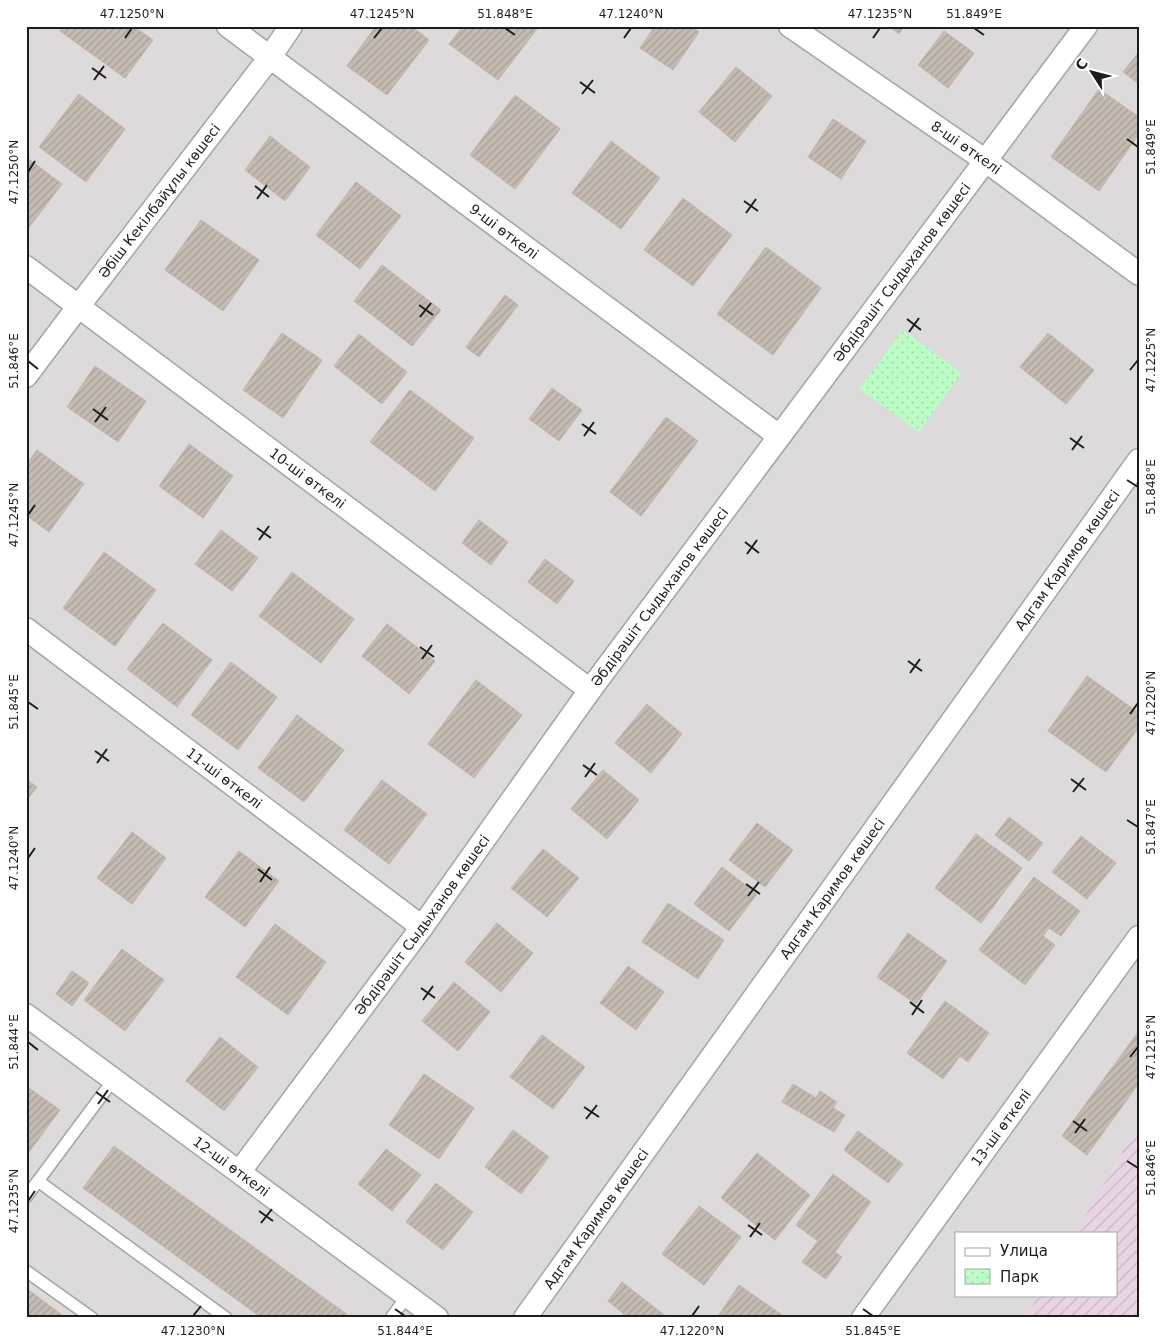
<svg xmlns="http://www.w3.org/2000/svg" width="1165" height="1344" font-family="'DejaVu Sans',sans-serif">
  <defs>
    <pattern id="industrial-furrows" width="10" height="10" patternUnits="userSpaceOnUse" patternTransform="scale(1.25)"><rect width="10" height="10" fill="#e9d4e3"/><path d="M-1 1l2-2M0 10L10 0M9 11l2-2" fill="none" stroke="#c7b6c2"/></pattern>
    <pattern id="park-dots" width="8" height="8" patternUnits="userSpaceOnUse" patternTransform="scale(1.25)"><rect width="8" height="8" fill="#bcfdc7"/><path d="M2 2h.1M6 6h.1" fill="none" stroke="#a1d8aa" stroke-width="1.8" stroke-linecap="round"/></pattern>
    <pattern id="building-hatch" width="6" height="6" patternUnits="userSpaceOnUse" patternTransform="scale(1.25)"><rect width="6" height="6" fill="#c4bbb2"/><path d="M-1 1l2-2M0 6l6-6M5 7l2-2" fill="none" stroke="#a8a099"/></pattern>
  </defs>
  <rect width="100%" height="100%" fill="#efece3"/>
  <path fill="#dcdada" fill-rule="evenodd" d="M26 26H1139V1318H26ZM956 1233H1116V1295H956Z"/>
  <path fill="url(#industrial-furrows)" d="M1139 1124V1318H1025L1039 1295H1116V1233H1075Z"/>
  <path fill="url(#park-dots)" d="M903 330 962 373 919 432 859 389Z"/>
  <g fill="url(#building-hatch)" stroke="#c2b4a4">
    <path d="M63 26H133L153 40 125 78 60 31Z"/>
    <path d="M376 26H411L429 40 387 95 347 66Z"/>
    <path d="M463 26H533L537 29 498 80 449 44Z"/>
    <path d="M655 26H690L699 32 673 70 640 48Z"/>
    <path d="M889 26H904L899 34Z"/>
    <path d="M944 31 974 53 948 88 918 65Z"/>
    <path d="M1139 52V84L1123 72Z"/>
    <path d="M736 67 772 96 735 142 699 112Z"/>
    <path d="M1099 89 1139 117V134L1099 191 1051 157Z"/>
    <path d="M79 94 125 129 86 182 39 147Z"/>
    <path d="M515 95 560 129 515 189 470 155Z"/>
    <path d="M833 119 866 141 841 179 808 157Z"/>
    <path d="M270 136 310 167 285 201 245 170Z"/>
    <path d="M611 141 660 178 621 229 572 193Z"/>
    <path d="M26 157 62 184 26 231Z"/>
    <path d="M356 182 401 216 360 269 316 235Z"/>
    <path d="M683 198 732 235 693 286 644 250Z"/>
    <path d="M201 220 259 260 223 311 165 270Z"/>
    <path d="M766 247 821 288 773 355 717 314Z"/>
    <path d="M382 265 441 310 412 346 354 301Z"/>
    <path d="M505 295 518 305 479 357 466 347Z"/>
    <path d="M282 333 322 360 283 418 243 390Z"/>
    <path d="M1048 333 1094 370 1066 404 1020 367Z"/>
    <path d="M359 334 407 372 382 404 334 366Z"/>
    <path d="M95 366 146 401 118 442 67 407Z"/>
    <path d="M552 388 582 410 559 441 529 419Z"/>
    <path d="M410 390 474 438 435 491 370 442Z"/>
    <path d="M666 417 698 441 641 516 610 492Z"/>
    <path d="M189 444 233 476 203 518 159 486Z"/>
    <path d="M37 450 84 484 49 532 26 515V465Z"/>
    <path d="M479 520 508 542 491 565 462 543Z"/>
    <path d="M221 530 258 558 232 591 195 564Z"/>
    <path d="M104 552 156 590 115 646 63 608Z"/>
    <path d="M545 559 574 581 557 604 528 582Z"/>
    <path d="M292 572 354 619 321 663 259 616Z"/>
    <path d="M163 623 212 660 177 707 127 669Z"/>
    <path d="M387 624 435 661 409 694 362 656Z"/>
    <path d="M231 662 277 697 238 750 191 715Z"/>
    <path d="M1087 676 1139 713V727L1106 772 1048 731Z"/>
    <path d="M476 680 522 715 474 778 428 744Z"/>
    <path d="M647 704 682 734 651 773 615 743Z"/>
    <path d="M297 715 344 750 304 802 258 768Z"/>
    <path d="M603 770 639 800 607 839 571 809Z"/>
    <path d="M26 779 37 787 26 801Z"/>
    <path d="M382 780 427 814 389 864 344 830Z"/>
    <path d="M1009 817 1043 843 1029 861 995 835Z"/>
    <path d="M757 823 793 850 765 887 729 860Z"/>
    <path d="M132 832 166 858 132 904 97 878Z"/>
    <path d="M976 834 1022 868 981 923 935 888Z"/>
    <path d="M1081 836 1116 863 1087 899 1052 872Z"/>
    <path d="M543 849 579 878 547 917 511 888Z"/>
    <path d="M239 851 279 881 245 927 205 897Z"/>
    <path d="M722 867 757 894 729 931 694 904Z"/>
    <path d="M1034 877 1080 911 1061 936 1049 928 1043 936 1055 945 1025 985 979 950Z"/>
    <path d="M668 903 724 940 698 979 642 942Z"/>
    <path d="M497 923 533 953 501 992 465 962Z"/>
    <path d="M275 924 326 962 288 1015 236 977Z"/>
    <path d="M908 933 947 961 916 1004 877 977Z"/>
    <path d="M122 949 164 980 125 1031 84 1000Z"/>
    <path d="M628 966 664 992 636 1030 600 1003Z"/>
    <path d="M72 971 89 983 72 1006 56 994Z"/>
    <path d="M454 982 490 1012 458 1051 422 1021Z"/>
    <path d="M945 1001 989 1033 968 1062 960 1056 943 1079 907 1053Z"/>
    <path d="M1139 1031V1083L1087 1155 1062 1136Z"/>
    <path d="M542 1035 585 1067 553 1109 510 1077Z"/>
    <path d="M220 1037 258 1067 224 1111 186 1081Z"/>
    <path d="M424 1074 474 1108 439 1159 389 1125Z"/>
    <path d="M793 1084 816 1098 820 1091 837 1102 833 1108 845 1115 834 1132 782 1102Z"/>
    <path d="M26 1086 60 1110 26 1156Z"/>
    <path d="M513 1130 549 1157 521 1194 485 1167Z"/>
    <path d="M858 1131 903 1164 888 1183 844 1150Z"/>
    <path d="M114 1146 352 1318H262L83 1188Z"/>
    <path d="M386 1149 421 1175 392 1211 358 1184Z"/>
    <path d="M757 1153 810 1195 775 1240 721 1198Z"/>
    <path d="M833 1174 871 1202 835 1252 842 1257 826 1279 802 1262 818 1241 796 1225Z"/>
    <path d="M436 1183 473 1212 443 1250 406 1222Z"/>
    <path d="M699 1206 741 1237 704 1285 662 1254Z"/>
    <path d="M622 1282 668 1318H621L624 1314 608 1301Z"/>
    <path d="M739 1285 782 1315 781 1318H717Z"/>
    <path d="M26 1288 66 1318H26Z"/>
  </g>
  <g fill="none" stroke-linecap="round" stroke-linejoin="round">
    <g stroke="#a4a4a4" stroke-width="14">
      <g id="service">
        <path d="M38 1181 226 1318"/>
        <path d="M26 1197 114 1079"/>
        <path d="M26 1271 92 1318"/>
        <path d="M391 1318 407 1296"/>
      </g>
    </g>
    <g stroke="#a4a4a4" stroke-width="25">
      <g id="minor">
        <path id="s1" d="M228 26 779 436"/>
        <path id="s2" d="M790 26 986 161 1139 274"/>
        <path id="s3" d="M26 267 590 690"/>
        <path id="s4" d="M26 376 78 307 270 57 291 26"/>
        <path id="s5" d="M26 629 422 927"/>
        <path id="s6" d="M26 1015 437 1318"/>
        <path id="s7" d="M240 1171 422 927 590 690 1086 26"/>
        <path id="s8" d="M525 1318 1139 460"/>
        <path id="s9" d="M863 1318 1139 937"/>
      </g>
    </g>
    <use href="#service" stroke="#fff" stroke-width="11"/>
    <use href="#minor" stroke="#fff" stroke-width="22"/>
  </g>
  <path fill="none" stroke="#1d1d1d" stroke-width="2" d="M505 28 515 35M974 28 984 35M125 38 132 28M374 38 382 28M624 38 631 28M873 38 880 28M92 68 106 78M94 80 104 66M580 82 595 93M582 94 593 80M1127 139 1138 147M28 172 35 161M255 186 269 197M257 199 267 185M744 201 758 211M746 213 756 199M419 305 433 315M420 317 431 303M907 319 921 330M909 332 919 318M28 361 38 369M1130 370 1138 360M93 409 108 420M95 422 106 407M582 424 596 434M584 436 594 422M1070 438 1084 448M1072 450 1082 436M1127 480 1138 487M28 515 35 505M257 528 271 538M259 540 269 526M745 542 759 553M747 554 757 540M420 647 434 657M422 659 432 645M908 661 922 671M910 673 920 659M28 702 38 709M1130 714 1138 703M95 751 109 761M97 763 107 749M583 765 597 775M585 777 595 763M1071 779 1086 790M1073 792 1084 778M1127 820 1138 827M28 858 35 848M258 869 272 880M260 882 270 867M746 884 760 894M748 896 759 882M421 988 435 998M423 1000 433 986M910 1002 924 1013M912 1015 922 1000M28 1042 38 1050M1130 1057 1138 1047M96 1092 110 1102M98 1104 108 1090M584 1107 599 1117M586 1119 597 1105M1073 1121 1087 1131M1075 1133 1085 1119M1127 1161 1138 1168M28 1201 35 1191M259 1211 273 1221M261 1223 272 1209M748 1225 762 1235M750 1237 760 1223M395 1309 405 1316M863 1309 873 1316M193 1316 201 1306M692 1316 699 1306"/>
  <g text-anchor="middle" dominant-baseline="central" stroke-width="4" stroke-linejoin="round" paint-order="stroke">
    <g font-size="14" fill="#1d1d1d" stroke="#fff">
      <text stroke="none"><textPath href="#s2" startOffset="214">8-ші өткелі</textPath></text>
      <text stroke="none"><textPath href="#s4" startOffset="220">Әбіш Кекілбайұлы көшесі</textPath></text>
      <text stroke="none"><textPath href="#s1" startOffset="344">9-ші өткелі</textPath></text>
      <text stroke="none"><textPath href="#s7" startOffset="1116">Әбдірәшіт Сыдыханов көшесі</textPath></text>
      <text stroke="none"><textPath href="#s3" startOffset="352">10-ші өткелі</textPath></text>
      <text stroke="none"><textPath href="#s8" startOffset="932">Адгам Каримов көшесі</textPath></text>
      <text stroke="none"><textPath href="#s7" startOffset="711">Әбдірәшіт Сыдыханов көшесі</textPath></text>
      <text stroke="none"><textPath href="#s5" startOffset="248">11-ші өткелі</textPath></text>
      <text stroke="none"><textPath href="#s8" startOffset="528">Адгам Каримов көшесі</textPath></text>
      <text stroke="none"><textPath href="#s7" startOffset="306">Әбдірәшіт Сыдыханов көшесі</textPath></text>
      <text stroke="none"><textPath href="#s9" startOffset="235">13-ші өткелі</textPath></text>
      <text stroke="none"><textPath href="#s6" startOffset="255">12-ші өткелі</textPath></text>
      <text stroke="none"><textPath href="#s8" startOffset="122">Адгам Каримов көшесі</textPath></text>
    </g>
  </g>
  <rect width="1165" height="1344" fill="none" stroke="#ffffff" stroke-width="55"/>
  <rect x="955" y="1232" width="162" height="65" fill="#ffffff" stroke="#a5a5a5"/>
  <rect x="965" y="1248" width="25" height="8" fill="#ffffff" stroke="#a5a5a5"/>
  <text x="1000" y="1256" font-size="15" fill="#1d1d1d">Улица</text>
  <rect x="965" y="1269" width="25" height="15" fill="url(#park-dots)" stroke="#a5a5a5"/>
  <text x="1000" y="1282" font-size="15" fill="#1d1d1d">Парк</text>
  <g transform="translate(1092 72) rotate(306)" stroke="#ffffff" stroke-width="4" paint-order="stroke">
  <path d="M0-4L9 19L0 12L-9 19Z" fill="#1d1d1d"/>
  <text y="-8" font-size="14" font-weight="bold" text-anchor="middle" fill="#1d1d1d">С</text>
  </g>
  <rect x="28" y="28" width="1110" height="1288" fill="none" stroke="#1d1d1d" stroke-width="2"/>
  <g font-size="12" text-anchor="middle" fill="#1d1d1d">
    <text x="132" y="18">47.1250°N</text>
    <text x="382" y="18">47.1245°N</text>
    <text x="505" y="18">51.848°E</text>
    <text x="631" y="18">47.1240°N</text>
    <text x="880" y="18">47.1235°N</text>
    <text x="974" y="18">51.849°E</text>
    <text transform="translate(1151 147) rotate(-90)" y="4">51.849°E</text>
    <text transform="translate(14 172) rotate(-90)" y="4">47.1250°N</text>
    <text transform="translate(1151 360) rotate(-90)" y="4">47.1225°N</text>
    <text transform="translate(14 361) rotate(-90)" y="4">51.846°E</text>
    <text transform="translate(1151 487) rotate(-90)" y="4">51.848°E</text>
    <text transform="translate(14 515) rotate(-90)" y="4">47.1245°N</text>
    <text transform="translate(14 702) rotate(-90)" y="4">51.845°E</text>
    <text transform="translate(1151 703) rotate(-90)" y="4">47.1220°N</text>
    <text transform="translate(1151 827) rotate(-90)" y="4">51.847°E</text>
    <text transform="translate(14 858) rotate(-90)" y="4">47.1240°N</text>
    <text transform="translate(14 1042) rotate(-90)" y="4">51.844°E</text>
    <text transform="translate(1151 1047) rotate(-90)" y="4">47.1215°N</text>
    <text transform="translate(1151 1168) rotate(-90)" y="4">51.846°E</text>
    <text transform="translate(14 1201) rotate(-90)" y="4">47.1235°N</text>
    <text x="193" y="1335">47.1230°N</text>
    <text x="405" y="1335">51.844°E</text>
    <text x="692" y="1335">47.1220°N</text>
    <text x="873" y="1335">51.845°E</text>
  </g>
</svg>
